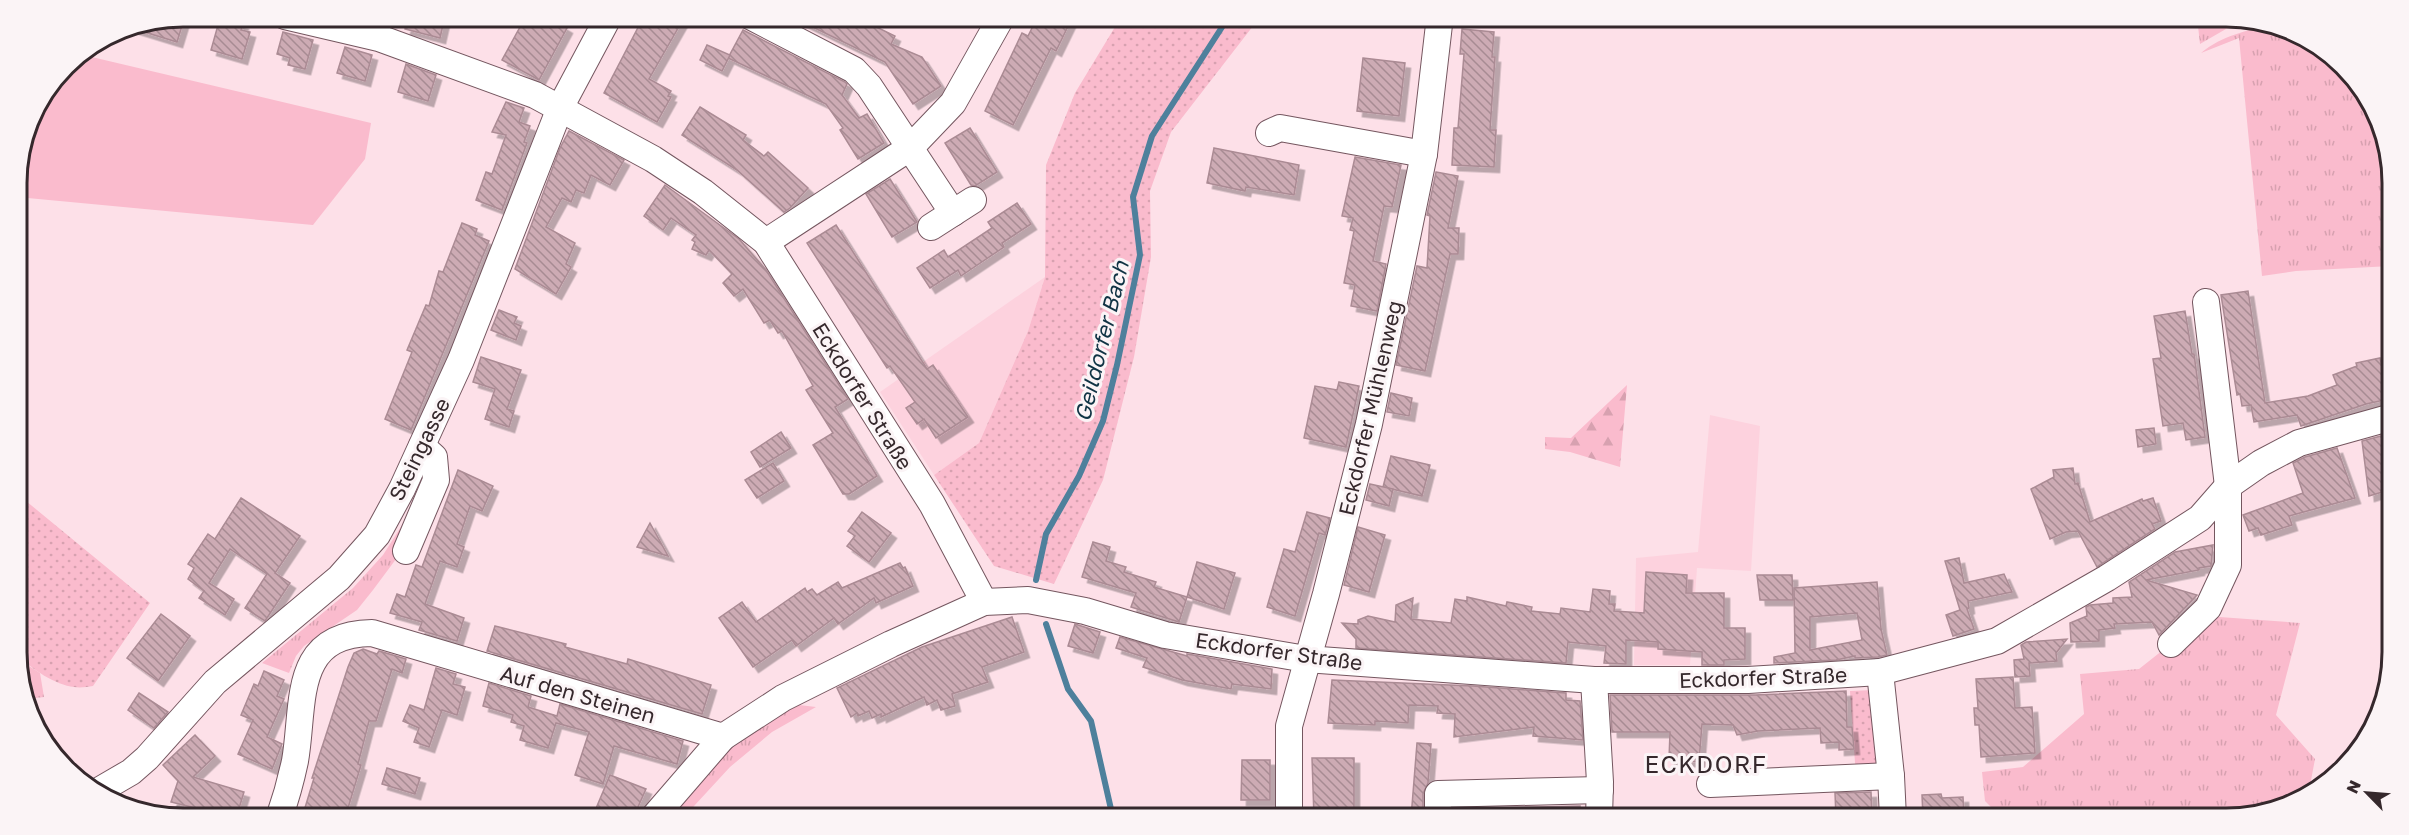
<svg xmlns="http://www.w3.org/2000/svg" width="2409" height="835" font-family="'Golos Text',sans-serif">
  <defs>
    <pattern id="grass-tufts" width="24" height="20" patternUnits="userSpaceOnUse" patternTransform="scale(1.5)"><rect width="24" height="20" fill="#fabbcd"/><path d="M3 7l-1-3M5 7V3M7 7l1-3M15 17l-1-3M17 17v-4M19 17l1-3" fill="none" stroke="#d7a1b0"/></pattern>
    <pattern id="forest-firs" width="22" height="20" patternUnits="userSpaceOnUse" patternTransform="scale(1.5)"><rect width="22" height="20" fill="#fabbcd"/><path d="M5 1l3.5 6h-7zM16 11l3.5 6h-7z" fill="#d7a1b0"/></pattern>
    <pattern id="park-dots" width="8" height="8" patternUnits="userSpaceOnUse" patternTransform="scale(1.5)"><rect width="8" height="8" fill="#fabbcd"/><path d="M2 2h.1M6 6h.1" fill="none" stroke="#d7a1b0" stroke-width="1.8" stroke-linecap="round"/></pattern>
    <pattern id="building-back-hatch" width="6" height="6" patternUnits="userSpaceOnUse" patternTransform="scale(1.5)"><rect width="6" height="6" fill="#cdabb4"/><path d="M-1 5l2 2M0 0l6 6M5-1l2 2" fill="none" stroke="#a78b93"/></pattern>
    <filter id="shadow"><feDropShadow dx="5.5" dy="5.5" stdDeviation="0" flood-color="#0004"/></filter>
  </defs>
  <rect width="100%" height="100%" fill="#fde0e8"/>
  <g fill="#fdd2de">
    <path d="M1045 277 1028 331 979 443 934 475 880 392Z"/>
    <path d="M1710 415 1760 426 1751 571 1697 568 1690 665H1634L1636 558 1698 552Z"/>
  </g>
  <g fill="url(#grass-tufts)">
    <path d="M2197 17H2226L2249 20 2238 22 2200 44Z"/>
    <path d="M2273 24 2279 25 2351 74 2391 161V266L2296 271 2262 276 2239 38 2201 53C2223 35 2246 31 2273 24Z"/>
    <path d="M406 519 402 551 373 590 357 610 304 646 296 656 289 673 262 663 353 588 383 555Z"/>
    <path d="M2206 616 2300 623 2276 715 2315 759 2309 791 2236 818H2002L1985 801 1982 772 2023 767 2084 714 2080 674 2139 669Z"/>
    <path d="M19 656 29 666 40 673 44 697 27 699 20 684Z"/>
    <path d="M799 705 816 707 772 732 730 767 683 818H666L730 746 766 722Z"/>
  </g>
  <path fill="url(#forest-firs)" d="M1627 385 1620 467 1570 452 1545 449V437L1571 438Z"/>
  <g fill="url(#park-dots)">
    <path d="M1121 17H1260L1171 132 1150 191 1151 257 1134 357 1103 480 1054 584 994 566 934 475 979 443 1028 331 1045 277 1046 165 1075 93Z"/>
    <path d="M26 501 150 603 93 686C87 687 80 688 74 687 56 685 31 669 19 656V554Z"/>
    <path d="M1874 690 1880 775 1856 777 1850 691Z"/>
  </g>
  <path fill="#fabbcd" d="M79 54 371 123 365 159 313 225 17 197V172L34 110 73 58Z"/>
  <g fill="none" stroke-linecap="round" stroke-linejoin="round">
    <g stroke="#4e809c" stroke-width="6">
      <path d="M1036 580 1046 534 1079 476 1103 421 1117 365 1140 255 1133 197 1152 136 1224 24 1232 16"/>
      <path d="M1046 624 1068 689 1091 721 1113 818"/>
    </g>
  </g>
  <g fill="url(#building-back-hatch)" stroke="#ab8b94" stroke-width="1.5" fill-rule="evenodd" filter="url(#shadow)">
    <path d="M185 16 177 42 128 27 183 16Z"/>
    <path d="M408 16H445L440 38 405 29Z"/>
    <path d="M526 16H547L567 28 539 80 502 60Z"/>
    <path d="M644 16H685L649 79 671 91 668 96 671 97 657 122 604 93Z"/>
    <path d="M790 16H854L895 36 891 44 922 57 941 86 913 104 885 62Z"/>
    <path d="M1038 16H1073L1056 51 1051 48 1013 125 985 111 1022 33 1028 36Z"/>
    <path d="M220 18 243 24 241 30 250 32 242 59 211 50Z"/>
    <path d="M1462 29 1494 32 1492 57H1495L1490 130H1496L1494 167 1452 165 1454 128H1458L1464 54H1460Z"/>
    <path d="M743 30 845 82 847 84 842 95 859 118 867 114 884 143 858 159 840 130 843 128 826 104 728 58Z"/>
    <path d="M283 32 313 40 305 69 288 65 290 58 277 54Z"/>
    <path d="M707 45 730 55 722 71 700 60Z"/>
    <path d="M345 47 372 55 365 81 337 73Z"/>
    <path d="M1363 58 1405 63 1399 116 1357 111Z"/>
    <path d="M406 64 436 75 428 101 398 92Z"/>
    <path d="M506 102 524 108 519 122 530 126 524 142 527 143 502 210 476 200 486 172 492 174 506 135 492 132Z"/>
    <path d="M700 107 746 135 743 140 764 156 768 152 808 188 790 208 784 212 737 170 682 135Z"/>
    <path d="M970 128 997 172 975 186 971 185 945 143Z"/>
    <path d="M569 131 624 160 610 185 591 175 584 193 576 190 571 202 562 198 546 227 575 243 566 264 571 267 556 294 515 269 560 148Z"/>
    <path d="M1214 148 1299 165 1294 195 1246 187 1245 191 1207 183Z"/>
    <path d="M1355 157 1401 165 1392 207 1384 206 1373 261 1386 264 1377 311 1351 306 1355 285 1344 283 1354 231 1350 230 1353 218 1342 216Z"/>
    <path d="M1436 172 1458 176 1448 228H1459L1458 254H1450L1425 371 1396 365 1417 266 1427 268 1430 216 1427 215Z"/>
    <path d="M890 179 917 222 892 237 866 194Z"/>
    <path d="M665 185 739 239 766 270 848 399 835 407 877 476 849 494H843L813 445 833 433 806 390 813 386 782 331 778 333 770 320 764 323 743 289 734 296 723 283 732 274 709 250 706 255 692 249 695 242 692 240 696 235 671 218 663 230 644 216Z"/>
    <path d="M1017 203 1031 224 1002 243 1004 247 961 276 958 270 930 288 917 268 944 250 948 257 992 228 988 222Z"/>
    <path d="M462 223 477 229 475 235 489 241 411 430 385 419 412 352 407 350 426 305 429 306 439 271 443 272Z"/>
    <path d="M836 225 927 369 933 365 968 417 936 438 924 419 917 424 906 408 915 402 890 366 887 368 807 243Z"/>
    <path d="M2248 291 2265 403 2308 396 2337 385 2333 375 2357 366 2356 363 2380 358 2389 399 2366 404 2301 426 2297 415 2254 422 2251 405 2242 406 2240 394 2237 395 2221 295Z"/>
    <path d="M499 310 517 317 514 323 521 326 516 340 491 330Z"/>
    <path d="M2185 311 2192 354H2194L2205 437 2186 440 2183 423 2163 426 2153 359 2161 358 2154 316Z"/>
    <path d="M481 357 521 370 507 409 514 411 509 427 485 419 495 389 473 382Z"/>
    <path d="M1339 382 1359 386 1346 447 1304 438 1315 386 1337 390Z"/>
    <path d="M1391 393 1412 398 1409 416 1387 412Z"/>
    <path d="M2154 428 2156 444 2138 447 2136 430Z"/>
    <path d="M781 432 791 448 760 467 751 452Z"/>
    <path d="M2392 433V473L2388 481 2389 490 2369 496 2362 441Z"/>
    <path d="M2337 448 2355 498 2289 516 2292 525 2261 535 2258 528 2249 531 2243 515 2303 493 2293 463 2305 457Z"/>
    <path d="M1391 456 1430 465 1422 496 1383 487Z"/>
    <path d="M773 463 784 481 757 498 745 480Z"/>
    <path d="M2073 468 2075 484 2078 483 2090 522 2142 499 2143 501 2153 498 2161 521 2152 524 2155 529 2097 567 2078 531 2066 532 2050 539 2031 489 2054 477 2053 470Z"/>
    <path d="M458 470 493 486 482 511 470 506 457 544 464 547 457 567 440 561 425 604 464 618 457 641 419 630 422 622 390 613 397 594 405 597 416 565 422 567Z"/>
    <path d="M1370 484 1393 489 1389 506 1366 500Z"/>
    <path d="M241 498 300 536 275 573 290 583 265 621 245 608 267 574 230 549 209 583 234 599 225 615 199 598 204 591 188 579 194 568 188 564 208 534 215 539Z"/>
    <path d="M862 512 891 533 869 562 847 546 855 536 848 531Z"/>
    <path d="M1307 512 1330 518 1325 535 1319 533 1295 616 1267 607 1284 549 1295 552Z"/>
    <path d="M650 523 668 556 637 547Z"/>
    <path d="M1358 527 1385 535 1369 592 1344 585Z"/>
    <path d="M1093 542 1110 547 1106 561 1126 567 1124 572 1156 582 1154 587 1187 597 1179 622 1131 607 1136 593 1082 577Z"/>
    <path d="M2213 545 2211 566 2199 568V570L2146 580 2197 595 2159 635 2152 622 2114 624 2115 628 2099 630V641L2071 642 2070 623 2087 616 2086 607 2090 605 2113 603V598L2132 597 2129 582 2175 552Z"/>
    <path d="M1959 558 1964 583 2004 574 2012 592 1968 601 1969 608 1967 609 1974 629 1953 636 1946 615 1960 610 1945 561Z"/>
    <path d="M1197 562 1235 573 1224 609 1187 597Z"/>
    <path d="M900 563 903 568 905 567 913 586 876 603 874 598 838 624 834 618 796 646 792 640 753 667 719 618 742 602 756 622 805 588 807 592 812 589 817 595 838 582 842 588Z"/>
    <path d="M1646 572 1687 575 1686 593H1724V628H1745V659L1724 660V665H1702V652L1658 649V642L1626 640V664L1604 663 1606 646 1568 642 1566 663 1356 648V639L1342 623 1358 624V620L1368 616 1395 622 1396 605 1413 598 1411 619 1451 623 1455 599 1467 601V597L1506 606 1507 602 1532 607 1531 611 1560 614 1561 608 1590 612 1593 589 1610 591 1609 604H1615L1614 611 1644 613Z"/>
    <path d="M1757 575H1792L1793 600H1760Z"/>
    <path d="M1877 582 1881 629 1887 655 1878 657 1855 658V656L1836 660 1774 663V657L1795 653 1794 588ZM1857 613 1862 640 1810 650V617Z"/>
    <path d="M161 614 190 636 158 681 127 658Z"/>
    <path d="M1012 617 1024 652 982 667 988 682 952 694 955 706 941 710 937 700 927 705 924 697 881 717V714L872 718 869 711 858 716 857 713 851 717 837 688 922 647Z"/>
    <path d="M1075 624 1100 632 1093 653 1068 646Z"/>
    <path d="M495 626 566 644 565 647 627 664 628 659 711 685 702 714 487 651Z"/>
    <path d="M1120 637 1187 656V654L1272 669 1271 689 1232 684 1231 689 1182 680 1143 667 1147 658 1116 648Z"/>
    <path d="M2067 639 2056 653 2057 661 2029 663 2030 676 2015 677 2014 660 2024 659 2021 645 2026 642Z"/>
    <path d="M363 649 377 654 379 651 406 659 402 673 392 669 376 721H369L358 764 361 765 345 818H328L304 811 314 778H312L348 667 354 653Z"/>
    <path d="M436 668 456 674 453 684 465 687 457 715 442 710 429 747 414 742 419 728 403 721 410 705 424 710Z"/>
    <path d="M264 671 284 680 277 696 284 699 267 737 282 744 272 769 238 754 253 720 241 715 254 684 258 686Z"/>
    <path d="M2013 677 2015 708 2032 707 2035 753 1981 757 1979 725H1975L1974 708H1978L1976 679Z"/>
    <path d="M1332 680 1473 686 1566 693V700L1580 701 1583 740 1533 736 1534 727 1454 737 1455 714 1437 713 1438 706 1409 705 1408 723 1375 721V725L1328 723Z"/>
    <path d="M489 683 531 696 528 707 557 716 560 704 683 741 677 764 614 746 603 784 575 775 589 732 556 723 548 748 520 740 524 726 511 722 513 715 483 706Z"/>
    <path d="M1846 691 1847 727H1852L1854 749 1839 750V742L1821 743 1820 728 1758 731 1737 735 1733 725 1702 724 1699 762 1669 759 1670 732H1612L1610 695H1755Z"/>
    <path d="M139 693 168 712 154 728 128 710Z"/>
    <path d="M195 735 215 756 193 777 244 792 236 818 171 802 178 781 163 765Z"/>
    <path d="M1417 743 1431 744 1428 783 1423 794V818H1411Z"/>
    <path d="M1312 758H1354V818H1314Z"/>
    <path d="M1242 760H1270V800H1241Z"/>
    <path d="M387 768 420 778 415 794 382 784Z"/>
    <path d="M610 775 646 789 633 818H592Z"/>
    <path d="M1871 792 1872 818H1836L1835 793Z"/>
    <path d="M1941 794 1942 798 1963 797 1964 817 1923 818 1922 795Z"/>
    <path d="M1580 806V818H1453V809Z"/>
  </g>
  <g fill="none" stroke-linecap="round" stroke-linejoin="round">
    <g stroke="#74565f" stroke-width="28">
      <g id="minor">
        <path d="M285 16 379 38 535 95 653 159 703 192 766 242 932 504 984 602"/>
        <path d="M750 16 854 70 869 86 953 213"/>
        <path d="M1269 133 1280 128 1424 154"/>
        <path d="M931 227 973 200"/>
        <path d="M766 242 911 147 953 103 1002 16"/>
        <path d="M406 551 436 480 434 457 422 446"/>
        <path d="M2171 644 2208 608 2228 565V486L2206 302"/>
        <path d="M1880 672 1891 776 1893 818"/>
        <path d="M1594 680 1600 782 1599 818"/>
        <path d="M1710 784 1891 776"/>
        <path d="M100 790 131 772 147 758 215 682 339 578 377 535 402 489 461 360 560 108 609 16"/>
        <path d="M279 818C285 801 291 780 295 761 305 704 291 634 372 633L723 737 783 698 891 644 984 602 1028 600 1085 611 1165 635 1306 659 1594 680H1748L1880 672 1997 641 2107 578 2200 518 2228 486 2261 463 2299 443 2392 417"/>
        <path d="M653 818 723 737"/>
        <path d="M1289 818V726L1326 594 1369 424 1424 154 1440 16"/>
        <path d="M1438 818V794L1600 790"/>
      </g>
    </g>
    <use href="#minor" stroke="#fff" stroke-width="26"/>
  </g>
  <g text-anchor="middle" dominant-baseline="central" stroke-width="6" stroke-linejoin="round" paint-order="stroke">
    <g font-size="21" fill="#35282c" stroke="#fbf4f6">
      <text transform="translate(863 396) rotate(58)">Eckdorfer Straße</text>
      <text transform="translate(1370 408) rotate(-77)">Eckdorfer Mühlenweg</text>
      <text transform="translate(419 449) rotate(-64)">Steingasse</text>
      <text transform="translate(1279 651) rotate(8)">Eckdorfer Straße</text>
      <text transform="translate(1763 677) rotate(-2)">Eckdorfer Straße</text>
      <text transform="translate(578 694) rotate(16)">Auf den Steinen</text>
    </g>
    <g font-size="22" font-style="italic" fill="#103344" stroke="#fbf4f6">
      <text transform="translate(1101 341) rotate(-76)">Geildorfer Bach</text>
    </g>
    <g font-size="24" letter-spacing="1.5" fill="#35282c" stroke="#fbf4f6">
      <text x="1706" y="763">ECKDORF</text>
    </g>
  </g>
  <path d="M0 0H2409V835H0ZM183 27H2226A156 156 0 0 1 2382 183V652A156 156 0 0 1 2226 808H183A156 156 0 0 1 27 652V183A156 156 0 0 1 183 27Z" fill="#fbf4f6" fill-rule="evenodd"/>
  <path fill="none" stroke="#35282c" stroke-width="3" d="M183 27H2226A156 156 0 0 1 2382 183V652A156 156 0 0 1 2226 808H183A156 156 0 0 1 27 652V183A156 156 0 0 1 183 27Z"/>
  <g transform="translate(2367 793) rotate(295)" stroke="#fbf4f6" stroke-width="4.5" paint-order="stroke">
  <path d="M0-4.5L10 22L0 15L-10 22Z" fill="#35282c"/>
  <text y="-9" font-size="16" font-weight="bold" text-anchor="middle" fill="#35282c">N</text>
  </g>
</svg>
